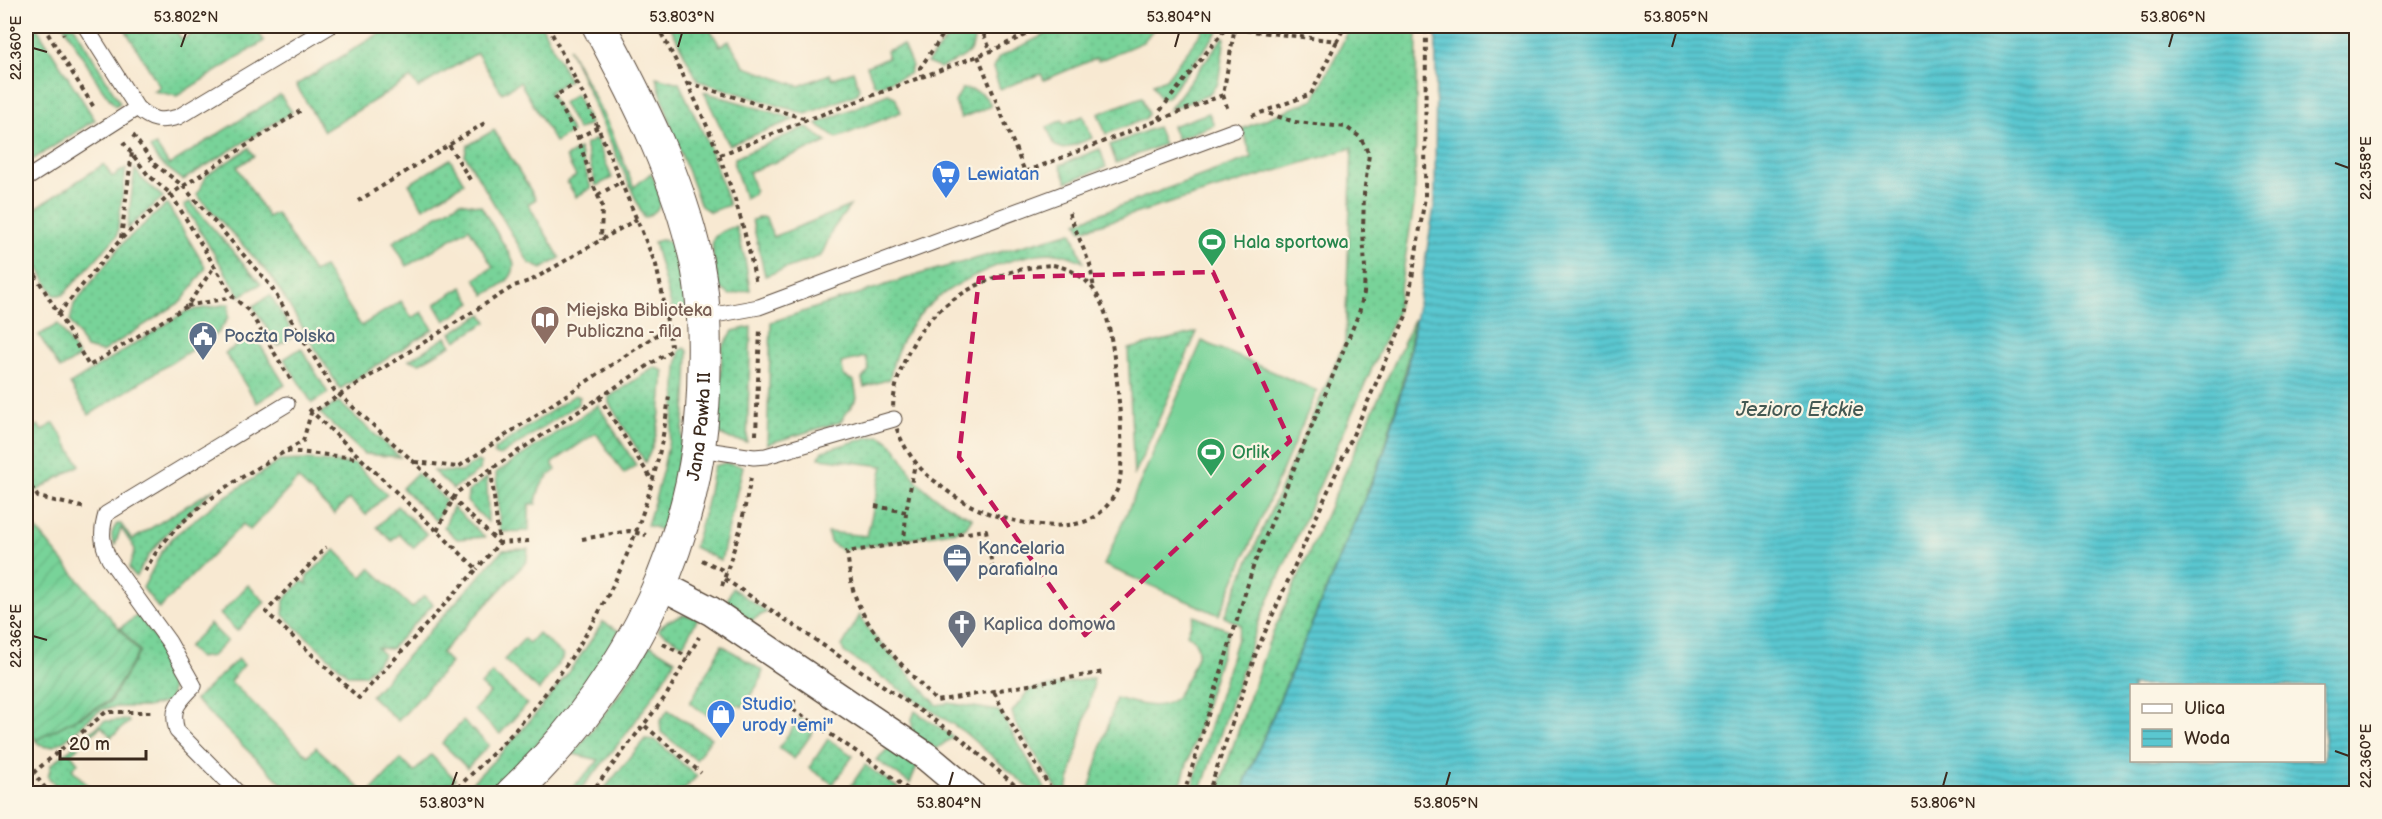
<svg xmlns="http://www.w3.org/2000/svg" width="2382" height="819" font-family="'Balsamiq Sans',sans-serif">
  <defs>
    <pattern id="grass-dots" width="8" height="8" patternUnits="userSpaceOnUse" patternTransform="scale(1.5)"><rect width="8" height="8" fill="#78d399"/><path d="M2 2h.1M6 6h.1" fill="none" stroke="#69b583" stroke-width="1.8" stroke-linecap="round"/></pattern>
    <pattern id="garden-furrows" width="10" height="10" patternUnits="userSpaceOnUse" patternTransform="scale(1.5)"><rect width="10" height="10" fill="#78d399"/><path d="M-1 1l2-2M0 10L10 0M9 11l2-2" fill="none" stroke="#69b583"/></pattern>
    <pattern id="water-rules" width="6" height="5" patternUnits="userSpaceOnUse" patternTransform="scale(1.5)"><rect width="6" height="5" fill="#5ac7d0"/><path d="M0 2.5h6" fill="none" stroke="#4ca2a8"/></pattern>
  </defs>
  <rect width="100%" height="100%" fill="#fcf5e5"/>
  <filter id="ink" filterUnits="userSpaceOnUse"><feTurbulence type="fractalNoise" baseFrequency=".0167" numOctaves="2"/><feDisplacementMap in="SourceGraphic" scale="12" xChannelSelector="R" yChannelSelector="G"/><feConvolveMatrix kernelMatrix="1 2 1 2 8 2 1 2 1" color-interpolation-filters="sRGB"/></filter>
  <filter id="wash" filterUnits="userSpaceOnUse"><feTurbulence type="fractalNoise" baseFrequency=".008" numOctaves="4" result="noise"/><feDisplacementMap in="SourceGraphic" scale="24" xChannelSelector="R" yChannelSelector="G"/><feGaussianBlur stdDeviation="1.35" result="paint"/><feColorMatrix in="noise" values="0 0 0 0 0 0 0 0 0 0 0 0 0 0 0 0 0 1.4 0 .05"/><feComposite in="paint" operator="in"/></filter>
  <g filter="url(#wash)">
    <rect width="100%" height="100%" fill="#f8e9d2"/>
    <g fill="url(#grass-dots)" stroke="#5a7e5c" stroke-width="1.5">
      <path d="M26 26H34L38 30 95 120 26 164Z"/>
      <path d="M64 26H74L120 103 115 106 100 86Z"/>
      <path d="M123 26H173L182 40 204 26H230L234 31 243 26H255L264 41 177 96 153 91 160 87Z"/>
      <path d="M391 26H542L569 80 549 92 572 132 555 142 520 82 502 93 477 53 418 88 411 78 324 131 296 85Z"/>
      <path d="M670 26H708L720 46 729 41 745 67 799 86 830 74 832 79 853 71 859 88 857 94 806 114 698 81Z"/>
      <path d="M957 26H971C982 52 960 60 940 68L927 63Z"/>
      <path d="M1062 26H1157L1143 42 1098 61 1097 58 1044 80 1041 74 1000 89 993 68 999 57Z"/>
      <path d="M1203 26H1222L1167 98 1160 99 1153 84 1166 79 1202 32Z"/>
      <path d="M1351 26H1417L1415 199 1396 314 1258 624 1200 793H1190L1241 625 1224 617 1345 342 1352 148 1081 230 1077 222 1252 157 1242 129 1314 99Z"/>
      <path d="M1223 37 1225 38 1218 83 1208 95 1169 110Z"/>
      <path d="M903 45 912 66 909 74 878 86 874 84 867 66 888 58 886 51Z"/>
      <path d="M569 48 610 128 634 187 651 173C660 193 670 207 644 218Z"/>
      <path d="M656 77 679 83 708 143 729 205 710 212 701 206 673 133Z"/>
      <path d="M962 89C975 89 986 93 991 106L961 118 955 102Z"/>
      <path d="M704 92 795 119 729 145Z"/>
      <path d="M576 94 590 124 578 130 563 103Z"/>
      <path d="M888 94 895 97 901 112 837 138 816 124Z"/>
      <path d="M280 95 292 112 183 180 158 161 150 148 156 145 169 165Z"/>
      <path d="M1142 97 1148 114 1145 119 1106 134 1098 114Z"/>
      <path d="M1209 113 1214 125 1177 139 1172 126Z"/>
      <path d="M1083 116 1092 138 1064 149 1055 146 1047 127 1062 120 1063 124Z"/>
      <path d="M806 127 827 142 749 172 755 190 753 195 745 198 734 165 735 158Z"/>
      <path d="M1157 127 1164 144 1116 163 1110 145Z"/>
      <path d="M494 130 536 199 528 204 560 258 542 269 529 263 465 155 467 146Z"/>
      <path d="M596 139 612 178 596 186 585 145Z"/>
      <path d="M249 148 254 156 237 167 268 217 276 213 313 272 324 267 361 326 401 301 412 318 422 312 433 329 340 389 271 276 197 195 207 175Z"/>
      <path d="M579 149 591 188 576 197 567 182 576 176 566 157Z"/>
      <path d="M1100 149 1106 167 1067 182 1060 165Z"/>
      <path d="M450 159 464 183 423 208 409 184Z"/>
      <path d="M104 164 112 177 126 168 117 236 63 295H54L26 247V200L33 210Z"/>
      <path d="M135 169 142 179 163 197 127 229Z"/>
      <path d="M190 202 261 284 240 296 184 205Z"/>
      <path d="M460 202 481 206 513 260C518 279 499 286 485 295L475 279 493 267 469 228 407 266 393 242Z"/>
      <path d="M167 204 206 268 182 301 102 352 86 348 70 321 74 304 123 243Z"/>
      <path d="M850 206 833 229 821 256 765 276 752 220 761 217 766 218 773 237Z"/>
      <path d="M736 226 745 259 750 290 730 295 719 287C717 276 709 247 714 238 718 231 729 229 736 226Z"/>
      <path d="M1072 232 1083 262C1073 257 1063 253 1052 253 1014 253 950 283 924 310 906 329 893 354 890 379L864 387 862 379 869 370 866 357 841 363 844 376 854 381 857 398 840 422 767 444 771 322 920 274Z"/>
      <path d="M660 240C664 240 670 241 673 244 684 253 685 294 687 309L683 312 672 309 654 242Z"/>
      <path d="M462 287 472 303 445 321 435 304Z"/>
      <path d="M270 295 295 335 278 346 253 306Z"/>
      <path d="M229 304 228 318 218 333 89 415 70 384 187 311Z"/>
      <path d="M482 314 487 322 456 341 451 333Z"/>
      <path d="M1414 319 1406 368 1383 454 1245 781 1243 793H1217L1268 644Z"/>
      <path d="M58 324 79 357 60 369 39 335Z"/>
      <path d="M751 327 747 442 731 439 718 433 722 348 733 331Z"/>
      <path d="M1197 332 1134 476 1128 349Z"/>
      <path d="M254 335 285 385 257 403 225 353Z"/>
      <path d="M446 337 451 345 420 363 409 360Z"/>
      <path d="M301 348 328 393 312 403 284 359Z"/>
      <path d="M685 348 688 351C687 412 681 472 662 530L647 525C660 486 669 446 675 406 677 388 675 367 680 350Z"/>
      <path d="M655 367 664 371C661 401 661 436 645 462L609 403V397Z"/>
      <path d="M575 395 580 397 578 404 500 456 494 454 495 449Z"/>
      <path d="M339 402 400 457 364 454 320 413Z"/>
      <path d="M26 418 32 428 38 425 42 431 54 423 80 465 33 493 26 483Z"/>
      <path d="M880 436C901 446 903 465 918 482 933 498 952 509 972 518L966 527 958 531 842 550 830 542 828 532 867 536 883 466 819 458 822 451 870 437Z"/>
      <path d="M305 460 355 464 387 494 366 515 349 499 334 514 298 479 250 530 243 524 159 609 143 588 162 551 174 536 220 500 280 461Z"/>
      <path d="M477 461 481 463 480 470 453 489 433 471 461 472Z"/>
      <path d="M725 463 743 466 721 561 694 547 706 506 714 466Z"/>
      <path d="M417 473 446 500 436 521 402 488Z"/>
      <path d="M487 478 488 522 467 502 468 492Z"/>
      <path d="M215 488C185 516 155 539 136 577L129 568 135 549 121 528 115 545C109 537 112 531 117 524H121L132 540Z"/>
      <path d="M397 506 427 534 413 548 399 534 392 541 377 527Z"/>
      <path d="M453 507 485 537 457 539 444 527Z"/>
      <path d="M528 549 527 561 441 653 451 663 398 721 371 696 503 550Z"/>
      <path d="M335 550 362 577 370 568 412 608 424 596 433 604 391 649 377 648 384 655 365 675H348L283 615 284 600 302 581 307 584V576Z"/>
      <path d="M248 585 265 602 237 631 220 614Z"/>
      <path d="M732 588 767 612 748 622 725 606Z"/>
      <path d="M138 615C158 641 177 667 170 701 162 703 154 706 147 707 134 708 117 705 104 709 86 714 55 765 35 740L110 702 140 651 120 628Z"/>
      <path d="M684 615 698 618 683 645 658 630 668 621Z"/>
      <path d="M860 615 871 633 937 705 948 703 999 711 1048 793H1035L964 732 844 652 842 646Z"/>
      <path d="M1194 616 1229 630 1178 793H1088L1116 698C1133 702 1157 712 1173 700 1181 693 1198 660 1198 649 1197 642 1193 638 1187 634Z"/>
      <path d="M603 622 619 631C586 691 539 747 488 793L460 794C515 742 563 685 603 622Z"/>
      <path d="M210 624 227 641 212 656 199 658 188 647Z"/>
      <path d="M538 633 564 656 539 690 504 660 524 639 529 643Z"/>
      <path d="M650 645 675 660C647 709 615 751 577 793H567L599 760 573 754 616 699Z"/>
      <path d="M722 645 763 671 759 683 742 707 739 705 728 708 719 723 690 703Z"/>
      <path d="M238 659 244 665 230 681 308 756 316 747 365 793H292L195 700Z"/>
      <path d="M492 673 527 704 500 734 474 710 490 693 481 685Z"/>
      <path d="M1093 678V689L1066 793H1060L1015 723 1012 712 1029 690Z"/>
      <path d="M668 710 711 738 696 760 661 732 660 721Z"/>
      <path d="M915 711 953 737 936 749 912 732V719Z"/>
      <path d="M799 718 815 729 794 759 779 748Z"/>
      <path d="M128 720 129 722 111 737 101 726 71 754 78 763 72 769 95 793H63L48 777 51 765 104 721Z"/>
      <path d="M463 721 489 745 467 768 442 743Z"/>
      <path d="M645 739 655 740 697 776 681 793H601Z"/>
      <path d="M828 739 853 756 833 784 809 768Z"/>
      <path d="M890 747 917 766 910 783 876 760Z"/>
      <path d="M431 755 455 779 440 793H369L401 759 414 772Z"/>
      <path d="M865 765 904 792 902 793H846Z"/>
    </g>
    <g fill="url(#garden-furrows)" stroke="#5a7e5c" stroke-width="1.5">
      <path d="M598 405 636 465 624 474 596 433 552 463 556 470C543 479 538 488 536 504H529V531L500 532 496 473Z"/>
      <path d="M26 497 36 510 27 518 139 652 109 701 36 740 26 728Z"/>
    </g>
    <path fill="#78d399" stroke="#5a7e5c" stroke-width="1.5" d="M1202 341 1317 391 1219 615 1104 565Z"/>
    <path fill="url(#water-rules)" stroke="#4a7877" stroke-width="1.5" fill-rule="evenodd" d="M1436 26H2356V793H1244L1245 782 1384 454 1407 370 1435 201ZM2132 686H2324V760H2132Z"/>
  </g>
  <g filter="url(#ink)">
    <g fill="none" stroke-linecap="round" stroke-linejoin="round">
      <g stroke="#574739" stroke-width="17">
        <g id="service">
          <path d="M85 26 137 108C152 121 160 122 178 117L330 26"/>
          <path d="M26 179 137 108"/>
          <path d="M704 317 759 307 1235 130"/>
          <path d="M699 449 754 457 766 456 894 419"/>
          <path d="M239 794 177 731C170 708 179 702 194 686L169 642 109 559C101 542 101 531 106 514L287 404"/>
        </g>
      </g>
      <g stroke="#574739" stroke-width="31">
        <path id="minor" d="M661 585 711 611 927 757 971 794"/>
      </g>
      <g stroke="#574739" stroke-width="35">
        <g id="tertiary">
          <path id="s1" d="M512 794C632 679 704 535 704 368 705 331 704 295 696 259 678 177 639 100 599 26"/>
        </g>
      </g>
      <g stroke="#574739" stroke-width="4" stroke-dasharray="4.5 4.5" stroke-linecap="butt">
        <path d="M43 26 95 109"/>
        <path d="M58 26 64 35"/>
        <path d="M548 26 588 104 656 265 663 297 671 346"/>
        <path d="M657 26C702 107 740 192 756 285"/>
        <path d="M980 26 991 51"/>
        <path d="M978 56 1025 172 1223 95 1235 26"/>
        <path d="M923 78 920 68 949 26"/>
        <path d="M578 82 555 96 578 138 594 187 602 205 601 240"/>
        <path d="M688 83 806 119"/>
        <path d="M1223 95 1228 110"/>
        <path d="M1252 116 1311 94 1337 41"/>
        <path d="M1161 119 1159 112 1226 28 1337 41 1345 26"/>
        <path d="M133 135 154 164 182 185 270 285 334 390 414 462 499 543 477 569"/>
        <path d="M578 138 598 127"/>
        <path d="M123 142 148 175 171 194 233 297 249 311 292 382"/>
        <path d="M449 145 472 183"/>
        <path d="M720 155 807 120 991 51 1044 26"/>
        <path d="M598 195 622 181"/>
        <path d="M358 201 488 121"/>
        <path d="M1069 213 1090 265 1094 289"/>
        <path d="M121 238 132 152"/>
        <path d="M26 259 89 366 187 306 214 267"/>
        <path d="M1053 265C1069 268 1084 276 1094 290 1102 302 1108 318 1110 333 1116 361 1128 467 1117 490 1111 502 1101 515 1089 520 1056 534 996 520 966 503 955 497 945 490 936 482 917 469 899 442 894 419 888 388 912 336 934 315 965 286 1010 267 1053 265Z"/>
        <path d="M187 306 233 297"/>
        <path d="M58 314 121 239 171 194 300 111"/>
        <path d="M599 397 652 480"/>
        <path d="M309 409 477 569 359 698 266 612 326 547"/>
        <path d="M756 435 760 328"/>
        <path d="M287 451 357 458"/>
        <path d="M415 462 458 467 670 326"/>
        <path d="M26 479 38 497 86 508"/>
        <path d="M875 506 906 512"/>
        <path d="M437 531 456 493 491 469"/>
        <path d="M582 539 629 531 646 535"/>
        <path d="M529 541 499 543 491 469 672 350"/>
        <path d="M904 544 906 512 915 463"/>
        <path d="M702 560 727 572"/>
        <path d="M145 571C175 512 248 473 303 441L311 413 514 286 532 280 637 219"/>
        <path d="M994 578 986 530 847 552C849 565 850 581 854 593 868 635 907 669 936 701L1104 672"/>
        <path d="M725 579 959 737 1025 794"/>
        <path d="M722 586 740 530 751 478"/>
        <path d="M663 644 688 657"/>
        <path d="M994 692 1005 714 1054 794"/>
        <path d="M794 700V710L872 762 914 794"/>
        <path d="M645 726 701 773"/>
        <path d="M26 764 50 794"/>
        <path d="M33 773 106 712H154"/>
        <path d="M451 794C473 772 496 752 516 729 599 635 654 522 669 396"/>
        <path d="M590 794 666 696 699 637"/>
        <path d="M1184 794 1254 564 1359 313 1364 293 1365 269 1363 231 1364 194 1369 154 1360 137 1346 127 1295 122 1264 112"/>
        <path d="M1208 794 1257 650 1406 316 1425 197 1426 26"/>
      </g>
      <use href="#service" stroke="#fff" stroke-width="15"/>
      <use href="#minor" stroke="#fff" stroke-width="28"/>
      <use href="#tertiary" stroke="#fff" stroke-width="33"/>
    </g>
  </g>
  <path fill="none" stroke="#c2185b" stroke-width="4.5" stroke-dasharray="12 8" stroke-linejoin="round" d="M1213 272 1290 441 1085 635 959 457 979 278Z"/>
  <path fill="none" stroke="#3b2a1e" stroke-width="2" d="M181 47 186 33M678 47 682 33M1175 47 1179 33M1672 47 1676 33M2169 47 2173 33M33 48 47 52M2335 163 2349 168M33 636 47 640M2335 751 2349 756M452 786 457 772M949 786 953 772M1446 786 1450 772M1943 786 1947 772"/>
  <defs>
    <g id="supermarket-pin" transform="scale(1.5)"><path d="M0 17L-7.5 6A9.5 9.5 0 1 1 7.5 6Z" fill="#3f7fe0" stroke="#fcf5e5"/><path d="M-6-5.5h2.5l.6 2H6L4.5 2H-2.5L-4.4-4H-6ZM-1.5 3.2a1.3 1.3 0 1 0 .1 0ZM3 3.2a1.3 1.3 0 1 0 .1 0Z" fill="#fff"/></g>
    <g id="stadium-pin" transform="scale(1.5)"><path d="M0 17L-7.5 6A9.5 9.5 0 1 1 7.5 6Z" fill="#2e9e5b" stroke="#fcf5e5"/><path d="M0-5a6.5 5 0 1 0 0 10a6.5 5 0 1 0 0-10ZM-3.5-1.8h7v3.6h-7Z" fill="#fff"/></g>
    <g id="library-pin" transform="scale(1.5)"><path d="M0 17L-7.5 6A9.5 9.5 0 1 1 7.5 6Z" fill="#8d6e63" stroke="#fcf5e5"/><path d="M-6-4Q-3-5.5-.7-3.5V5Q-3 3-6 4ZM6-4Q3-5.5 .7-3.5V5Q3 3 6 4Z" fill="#fff"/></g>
    <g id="civic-pin" transform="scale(1.5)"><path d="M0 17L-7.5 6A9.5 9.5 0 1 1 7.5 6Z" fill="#5c6f8a" stroke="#fcf5e5"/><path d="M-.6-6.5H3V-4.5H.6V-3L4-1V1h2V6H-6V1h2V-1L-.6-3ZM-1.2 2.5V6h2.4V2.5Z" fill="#fff"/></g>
    <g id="office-pin" transform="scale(1.5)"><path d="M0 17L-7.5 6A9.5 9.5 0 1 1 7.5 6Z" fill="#5c6f8a" stroke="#fcf5e5"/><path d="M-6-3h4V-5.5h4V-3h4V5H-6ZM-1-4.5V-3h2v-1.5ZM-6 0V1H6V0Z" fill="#fff"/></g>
    <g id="church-pin" transform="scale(1.5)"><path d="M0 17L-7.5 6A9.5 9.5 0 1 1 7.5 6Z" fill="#6b7280" stroke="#fcf5e5"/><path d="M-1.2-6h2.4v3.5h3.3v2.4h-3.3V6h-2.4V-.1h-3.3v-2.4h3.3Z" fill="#fff"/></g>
    <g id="shop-pin" transform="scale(1.5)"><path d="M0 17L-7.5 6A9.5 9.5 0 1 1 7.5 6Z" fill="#3f7fe0" stroke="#fcf5e5"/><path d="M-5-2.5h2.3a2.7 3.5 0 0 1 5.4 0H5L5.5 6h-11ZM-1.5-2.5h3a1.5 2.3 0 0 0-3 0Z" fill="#fff"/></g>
  </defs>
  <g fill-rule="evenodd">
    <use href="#supermarket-pin" x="946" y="174"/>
    <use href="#stadium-pin" x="1212" y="242"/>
    <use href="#library-pin" x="545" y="320"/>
    <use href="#civic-pin" x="203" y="336"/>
    <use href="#stadium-pin" x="1211" y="452"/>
    <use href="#office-pin" x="957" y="558"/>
    <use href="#church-pin" x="962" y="624"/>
    <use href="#shop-pin" x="721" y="714"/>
  </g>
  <g text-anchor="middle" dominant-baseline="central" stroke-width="4.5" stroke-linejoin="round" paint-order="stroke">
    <g font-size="18" fill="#366cbe" stroke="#fcf5e5" text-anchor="start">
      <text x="967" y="174">Lewiatan</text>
      <text x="742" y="704">Studio<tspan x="742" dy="21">urody "emi"</tspan></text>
    </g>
    <g font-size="18" fill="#27864d" stroke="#fcf5e5" text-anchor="start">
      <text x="1233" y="242">Hala sportowa</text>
      <text x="1232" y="452">Orlik</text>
    </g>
    <g font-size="18" fill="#785e54" stroke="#fcf5e5" text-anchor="start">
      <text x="566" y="310">Miejska Biblioteka<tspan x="566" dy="21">Publiczna - fila</tspan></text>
    </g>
    <g font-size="18" fill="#4e5e75" stroke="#fcf5e5" text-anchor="start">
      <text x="224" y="336">Poczta Polska</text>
      <text x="978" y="548">Kancelaria<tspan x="978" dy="21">parafialna</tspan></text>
    </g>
    <g font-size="18" fill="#3b2a1e" stroke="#fcf5e5">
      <text stroke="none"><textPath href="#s1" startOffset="422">Jana Pawła II</textPath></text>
    </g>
    <g font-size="18" fill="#5b616d" stroke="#fcf5e5" text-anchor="start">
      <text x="983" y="624">Kaplica domowa</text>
    </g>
    <g font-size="20" font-style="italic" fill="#445953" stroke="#fcf5e5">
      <text x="1800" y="410">Jezioro Ełckie</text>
    </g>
  </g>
  <rect width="2382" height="819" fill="none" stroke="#fcf5e5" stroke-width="66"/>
  <rect x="2130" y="684" width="195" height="78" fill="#fcf5e5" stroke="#afa495" stroke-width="1.5"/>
  <rect x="2142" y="704" width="30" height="9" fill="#ffffff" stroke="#afa495" stroke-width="1.5"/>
  <text x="2184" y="714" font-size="18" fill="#3b2a1e">Ulica</text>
  <rect x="2142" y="729" width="30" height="18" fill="url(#water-rules)" stroke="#afa495" stroke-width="1.5"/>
  <text x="2184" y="744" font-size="18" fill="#3b2a1e">Woda</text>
  <path d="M60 750v9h86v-9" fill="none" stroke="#3b2a1e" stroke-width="3"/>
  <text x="69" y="750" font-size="18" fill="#3b2a1e" stroke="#fcf5e5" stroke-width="4.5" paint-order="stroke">20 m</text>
  <rect x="33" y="33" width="2316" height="753" fill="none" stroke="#3b2a1e" stroke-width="2"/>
  <g font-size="15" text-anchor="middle" fill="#3b2a1e">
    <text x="186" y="22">53.802°N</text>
    <text x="682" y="22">53.803°N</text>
    <text x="1179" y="22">53.804°N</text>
    <text x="1676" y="22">53.805°N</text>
    <text x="2173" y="22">53.806°N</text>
    <text transform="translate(16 48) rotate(-90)" y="5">22.360°E</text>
    <text transform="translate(2366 168) rotate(-90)" y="5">22.358°E</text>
    <text transform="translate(16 636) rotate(-90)" y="5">22.362°E</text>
    <text transform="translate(2366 756) rotate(-90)" y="5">22.360°E</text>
    <text x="452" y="808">53.803°N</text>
    <text x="949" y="808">53.804°N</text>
    <text x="1446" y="808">53.805°N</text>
    <text x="1943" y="808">53.806°N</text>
  </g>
</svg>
